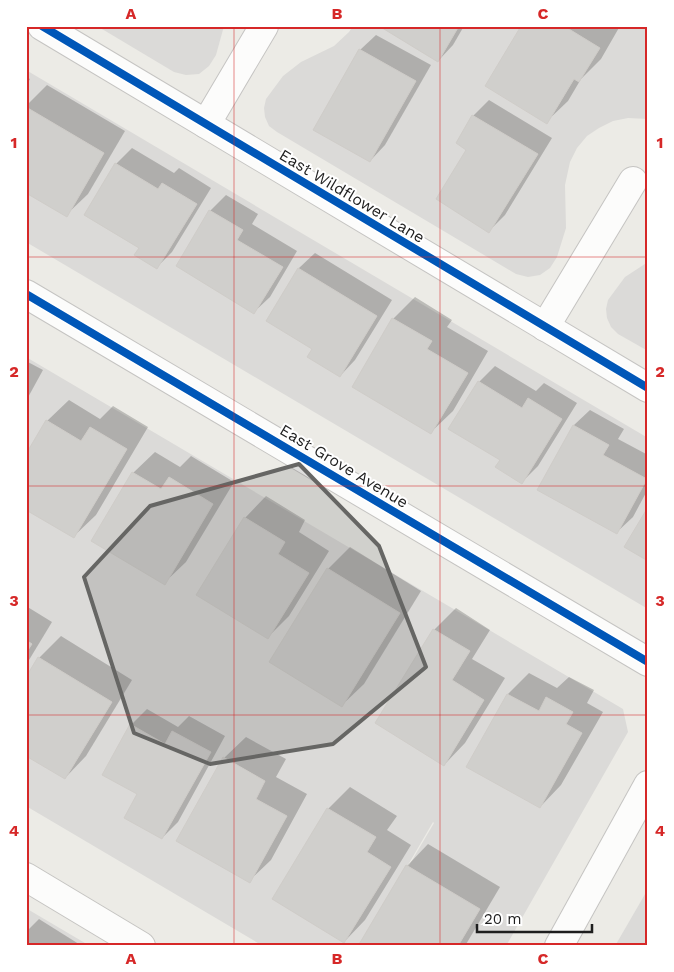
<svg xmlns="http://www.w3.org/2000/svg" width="674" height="972" font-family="'Work Sans',sans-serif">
  <rect width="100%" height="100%" fill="#ecebe6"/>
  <g fill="#dbdad8" fill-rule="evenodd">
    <path d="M97 26H224L216 55 209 66 199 74 186 75 174 72Z"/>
    <path d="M353 26H648V119L628 118 613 121 599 128 587 136 577 148 570 162 565 185 566 228 557 257 550 268 540 275 528 277 516 274 277 132 269 126 265 117 264 108 266 99 283 76 301 62 334 46 349 32Z"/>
    <path d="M26 70 648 438V609L26 242Z"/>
    <path d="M648 262V351L618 334 611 327 607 318 606 309 608 300 625 277Z"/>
    <path d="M26 357 623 709 628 732 506 946H263L26 806ZM433 822 434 823 384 908H383Z"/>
    <path d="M648 889V946H615Z"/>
    <path d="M26 908 29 910 90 946H26Z"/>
  </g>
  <g fill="#0003">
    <path d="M381 26H464L453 45 438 61Z"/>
    <path d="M523 26H620L601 59 581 79 568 101 546 122Z"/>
    <path d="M376 35 431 65 385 145 370 161 360 50Z"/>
    <path d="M26 77 30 79 26 86Z"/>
    <path d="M47 85 125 131 88 194 66 215 26 191V106Z"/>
    <path d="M489 100 552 138 505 215 489 231 468 149 457 142 473 116Z"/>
    <path d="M132 148 174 173 179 168 211 188 172 252 156 268 140 247 116 164Z"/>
    <path d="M226 195 258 214 252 224 297 251 270 297 254 312 210 211Z"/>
    <path d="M315 253 392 300 355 360 340 376 313 348 268 320 299 268Z"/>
    <path d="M415 297 452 320 447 327 488 351 453 411 431 432 393 319Z"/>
    <path d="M26 361 43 370 26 401Z"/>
    <path d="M495 366 536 391 544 383 577 403 538 466 522 482 501 460 479 382Z"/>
    <path d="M69 400 100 419 113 406 148 427 96 515 74 536 47 421Z"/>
    <path d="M590 410 624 429 618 439 648 455V489L633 517 617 532 539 489 574 425Z"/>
    <path d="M155 452 180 467 191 456 234 482 186 562 164 583 133 473Z"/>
    <path d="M266 496 305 520 299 532 329 551 289 616 268 637 198 594 245 518Z"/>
    <path d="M350 547 421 591 364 684 342 705 271 661 328 569Z"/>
    <path d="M26 606 52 622 26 665Z"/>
    <path d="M456 608 490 630 472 659 505 678 465 743 444 765 434 630Z"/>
    <path d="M61 636 132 680 86 756 65 778 39 658Z"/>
    <path d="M529 673 557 688 569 677 594 690 587 703 603 712 561 785 540 807 508 694Z"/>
    <path d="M147 709 178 727 189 716 225 736 178 822 162 838 139 794 131 725Z"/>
    <path d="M246 737 286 759 276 777 307 794 271 860 249 881 224 758Z"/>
    <path d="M350 787 397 816 387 830 411 845 365 920 344 942 273 899 328 809Z"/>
    <path d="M428 844 500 887 465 946H359L407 866Z"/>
    <path d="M39 919 82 946H26V932Z"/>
  </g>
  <g fill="#d0cfcc" stroke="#cfccc8">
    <path d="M379 26H459L438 62Z"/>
    <path d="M521 26H564L600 48 579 82 574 79 547 124 485 86Z"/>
    <path d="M359 49 416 81 370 162 313 130Z"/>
    <path d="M26 107 104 153 67 217 26 193Z"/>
    <path d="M472 115 538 154 489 233 436 199 466 150 456 143Z"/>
    <path d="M115 163 158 189 162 183 197 204 157 269 134 255 139 248 84 215Z"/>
    <path d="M209 210 243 230 237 240 283 267 254 314 176 266Z"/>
    <path d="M298 268 377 316 340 377 307 357 312 349 266 321Z"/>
    <path d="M392 318 432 341 427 349 468 373 431 434 352 387Z"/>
    <path d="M478 381 522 408 528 398 562 419 522 484 495 467 500 460 448 429Z"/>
    <path d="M46 420 81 441 90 427 127 449 74 538 26 510V454Z"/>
    <path d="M573 425 609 445 603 455 647 479 617 534 537 490Z"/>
    <path d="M132 472 161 489 169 477 213 504 165 585 91 541Z"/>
    <path d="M648 507V561L624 547Z"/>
    <path d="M244 517 285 542 278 554 309 573 268 639 196 595Z"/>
    <path d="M327 568 400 613 342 707 269 662Z"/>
    <path d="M433 629 470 651 452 680 484 700 444 766 375 723Z"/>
    <path d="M26 640 32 644 26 653Z"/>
    <path d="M38 657 112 702 65 779 26 756V677Z"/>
    <path d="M507 694 539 711 546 697 573 712 566 724 582 733 540 808 466 767Z"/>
    <path d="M130 724 165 744 172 731 211 752 162 839 124 818 137 794 102 775Z"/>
    <path d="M223 757 265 781 256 799 287 816 250 883 176 841Z"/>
    <path d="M327 808 376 837 367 852 391 867 344 943 272 899Z"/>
    <path d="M406 865 480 909 458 946H358Z"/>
  </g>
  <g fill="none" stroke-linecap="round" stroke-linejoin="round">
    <g stroke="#c5c4c2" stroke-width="30">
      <g id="minor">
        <path d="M42 26 648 388"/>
        <path d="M206 124 264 26"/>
        <path d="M26 294 648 662"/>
        <path d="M545 327 633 181"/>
        <path d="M26 877 141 946"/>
        <path d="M559 946 648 785"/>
      </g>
    </g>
    <use href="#minor" stroke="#fcfcfb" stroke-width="28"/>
    <g stroke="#fff" stroke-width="11">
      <g id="cycleway">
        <path d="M42 26 648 388"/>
        <path d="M26 294 648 662"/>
      </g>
    </g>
    <use href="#cycleway" stroke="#0057b8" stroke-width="8"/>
  </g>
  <path fill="#666664" fill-opacity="0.2" stroke="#666664" stroke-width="4" stroke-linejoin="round" d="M299 464 379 546 426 667 333 744 210 764 134 733 84 577 150 506Z"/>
  <path fill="none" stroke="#d62828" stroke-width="1" stroke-opacity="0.55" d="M234 26V946M440 26V946M26 257H648M26 486H648M26 715H648"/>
  <g text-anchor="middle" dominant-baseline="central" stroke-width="4" stroke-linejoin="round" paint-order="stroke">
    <g font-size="16" fill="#1e1e1e" stroke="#fff">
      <text transform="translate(352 196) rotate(31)">East Wildflower Lane</text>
      <text transform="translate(344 466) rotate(31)">East Grove Avenue</text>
    </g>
  </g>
  <rect width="674" height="972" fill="none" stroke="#ffffff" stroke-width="55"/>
  <path d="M477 924v8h115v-8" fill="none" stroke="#1e1e1e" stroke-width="2.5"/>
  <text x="484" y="924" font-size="15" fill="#1e1e1e" stroke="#ffffff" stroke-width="4" paint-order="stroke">20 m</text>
  <rect x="28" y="28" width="618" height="916" fill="none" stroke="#d62828" stroke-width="2"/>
  <g font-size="16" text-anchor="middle" font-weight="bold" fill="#d62828">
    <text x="131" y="19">A</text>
    <text x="337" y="19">B</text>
    <text x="543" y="19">C</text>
    <text x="14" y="148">1</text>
    <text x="660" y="148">1</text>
    <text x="14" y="377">2</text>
    <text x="660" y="377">2</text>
    <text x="14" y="606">3</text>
    <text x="660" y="606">3</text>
    <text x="14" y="836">4</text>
    <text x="660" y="836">4</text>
    <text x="131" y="964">A</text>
    <text x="337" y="964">B</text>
    <text x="543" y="964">C</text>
  </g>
</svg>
